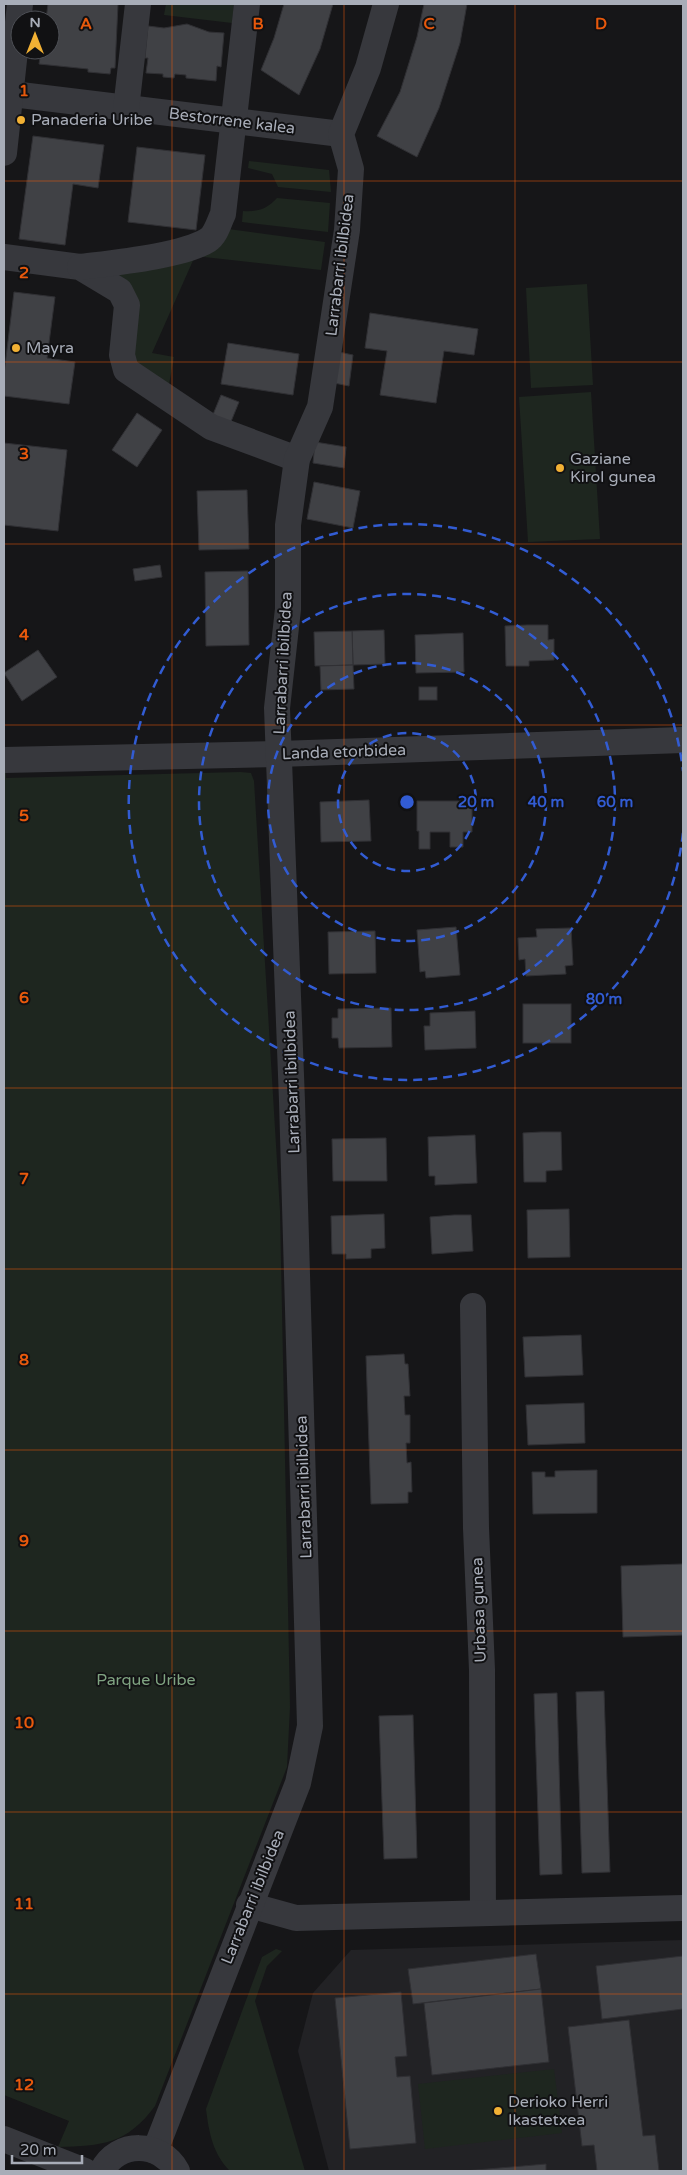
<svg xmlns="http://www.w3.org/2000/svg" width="687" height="2175" font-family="'Varela Round',sans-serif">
  <rect width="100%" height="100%" fill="#161618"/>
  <path fill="#222225" d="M683 1940V2171H329L298 2051 313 1993 351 1950Z"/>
  <g fill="#1e261f">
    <path d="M166 4H234L232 23 164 15Z"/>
    <path d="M249 161 329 170 331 192 278 187 272 174 248 168Z"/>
    <path d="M277 198 330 203 328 232 242 222 243 211C258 212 267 209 277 198Z"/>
    <path d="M221 228 325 242 321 270 195 256 152 353 174 357 168 390 133 369 113 270Z"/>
    <path d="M587 284 593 385 531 388 526 288Z"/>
    <path d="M591 392 600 539 528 542 519 397Z"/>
    <path d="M6 771V778L240 772 251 773 254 781 280 1211 290 1707 287 1767 155 2106C127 2144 102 2146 58 2147L69 2121 4 2095V772Z"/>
    <path d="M276 1949 282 1951 267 1966 255 2001 305 2171H230C213 2154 209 2133 206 2109L262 1957Z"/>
    <path d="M554 2069 562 2133 425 2149 418 2084Z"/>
  </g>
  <g fill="#404145" stroke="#303034">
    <path d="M48 4H118L115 68H111L110 74 88 72V69L39 64 40 58H36L37 50H50V20H46Z"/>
    <path d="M284 4H333L320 49 299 95 261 70 274 38Z"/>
    <path d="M424 4H467L460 43 439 108 417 157 377 136 400 92 417 37Z"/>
    <path d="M187 24 209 32 224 33 221 67 217 66 216 81 186 78V75L175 74 174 78 163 77V74L146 73 148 58H145L148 26 164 28Z"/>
    <path d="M33 136 104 145 98 188 73 184 65 245 19 239Z"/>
    <path d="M137 147 205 155 196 230 128 222Z"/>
    <path d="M14 292 55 297 47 358 75 362 69 404 4 396V374Z"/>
    <path d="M370 313 478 329 474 355 444 351 436 403 380 395 387 351 365 348Z"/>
    <path d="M228 343 299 354 293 395 221 384Z"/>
    <path d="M339 352 353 355 349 386 334 383Z"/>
    <path d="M221 395 239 402 230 424 212 417Z"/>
    <path d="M137 413 162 430 137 467 112 450Z"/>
    <path d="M315 442 346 447 344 468 313 463Z"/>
    <path d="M4 443 67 450 58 531 4 525Z"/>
    <path d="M314 482 360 491 353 528 307 519Z"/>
    <path d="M247 490 249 549 199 550 197 491Z"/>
    <path d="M160 565 162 577 135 581 133 569Z"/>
    <path d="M248 571 249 645 206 646 205 572Z"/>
    <path d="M527 625H548V640L554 639V660L529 661V666H506L505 626Z"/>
    <path d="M384 630 385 664 353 665 352 631Z"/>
    <path d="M352 631 353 665 315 666 314 632Z"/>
    <path d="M463 633 464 672 416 673 415 635Z"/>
    <path d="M38 650 57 677 22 701 4 673Z"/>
    <path d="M353 665 354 689 321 690 320 666Z"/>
    <rect x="419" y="687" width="18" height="13"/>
    <path d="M369 800 371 841 321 842 320 802Z"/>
    <path d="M417 801H472V832H463V847H450V832H430V849H419V831H417Z"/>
    <path d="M456 927 460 975 426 978 425 971 420 972 417 930Z"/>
    <path d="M571 928 573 965 565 966 566 974 526 976 525 959 519 960 518 938 537 937 536 929Z"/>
    <path d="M375 931 376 973 329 974 328 932Z"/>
    <rect x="523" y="1004" width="48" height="39"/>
    <path d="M391 1008 392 1047 339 1048 338 1038H332V1018H338V1009Z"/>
    <path d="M475 1011 476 1048 425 1050 424 1026H430V1013Z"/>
    <path d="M541 1132H561L562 1170 546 1171V1182H524L523 1133Z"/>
    <path d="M475 1135 477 1183 435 1185V1176H429L428 1137Z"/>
    <path d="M386 1138 387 1181H333L332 1139Z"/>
    <path d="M569 1209 570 1257 528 1258 527 1210Z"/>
    <path d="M384 1214 385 1248 371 1249V1258L346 1259V1254H332L331 1216Z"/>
    <path d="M454 1215H471L473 1251 432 1254 430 1217Z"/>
    <path d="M581 1335 583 1375 525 1377 523 1337Z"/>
    <path d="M404 1354 405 1364H408L410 1396H404L405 1415H410V1443H406L407 1463 411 1462 412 1492H408V1503L371 1504 366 1356Z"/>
    <path d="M584 1403 585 1443 528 1445 526 1405Z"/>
    <path d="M597 1470V1513L533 1514 532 1472H545V1477H555V1471Z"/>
    <path d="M683 1564V1635L623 1637 621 1566Z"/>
    <path d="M604 1691 610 1872 582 1873 576 1692Z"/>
    <path d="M557 1693 562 1874 540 1875 534 1694Z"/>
    <path d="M413 1715 417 1858 384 1859 379 1716Z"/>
    <path d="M536 1954 541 1989 413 2004 408 1969Z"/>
    <path d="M683 1956V2009L602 2019 596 1966Z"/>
    <path d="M541 1989 549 2062 432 2075 424 2003Z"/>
    <path d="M401 1992 407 2056 395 2057 397 2077 410 2076 416 2143 350 2149 335 1998Z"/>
    <path d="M629 2020 643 2136 655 2135 659 2171H597L594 2145 582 2146 568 2027Z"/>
    <path d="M546 2164V2171H464Z"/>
  </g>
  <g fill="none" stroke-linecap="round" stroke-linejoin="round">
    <g stroke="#37383d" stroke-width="26">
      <path d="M4 93 341 134"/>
      <path d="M126 109 138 4"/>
      <path d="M4 153 20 4"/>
      <path d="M4 257 80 267 120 291 127 305 122 355 126 370 211 427 297 459"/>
      <path d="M80 267C111 263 183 256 208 240 216 235 219 222 223 214L247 4"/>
      <path d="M4 760 279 754 683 740"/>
      <path d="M473 1306 476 1528 482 1670 483 1913"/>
      <path d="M249 1905 296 1918 683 1908"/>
      <path d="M4 2139 85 2171"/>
      <path d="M155 2151 298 1783 310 1726 292 1101 277 708 288 609V525L297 459 320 407 347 230 351 169 341 134 368 68 386 4"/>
      <path d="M102 2171C117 2140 161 2141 177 2171"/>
    </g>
  </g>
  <path fill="none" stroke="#e8590c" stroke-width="1" stroke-opacity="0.55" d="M172 4V2171M344 4V2171M515 4V2171M4 181H683M4 362H683M4 544H683M4 725H683M4 906H683M4 1088H683M4 1269H683M4 1450H683M4 1631H683M4 1812H683M4 1994H683"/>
  <g fill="none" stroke="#325cd3" stroke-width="2.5" stroke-dasharray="9 6">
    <circle cx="407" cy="802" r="69"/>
    <circle cx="407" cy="802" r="139"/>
    <circle cx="407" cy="802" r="208"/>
    <path d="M683 833A278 278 0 1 1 683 771"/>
  </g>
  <g fill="#f2b134" stroke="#111113" stroke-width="2">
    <circle cx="21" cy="120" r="5"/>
    <circle cx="16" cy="348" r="5"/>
    <circle cx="560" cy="468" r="5"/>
    <circle cx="498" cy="2111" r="5"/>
  </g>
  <g text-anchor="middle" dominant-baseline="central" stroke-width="4" stroke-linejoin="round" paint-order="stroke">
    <g font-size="16" fill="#a8adb8" stroke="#111113" text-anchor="start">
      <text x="31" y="120">Panaderia Uribe</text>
      <text x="26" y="348">Mayra</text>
      <text x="570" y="459">Gaziane<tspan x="570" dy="18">Kirol gunea</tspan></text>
      <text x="508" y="2102">Derioko Herri<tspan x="508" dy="18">Ikastetxea</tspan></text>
    </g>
    <g font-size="16" fill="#a8adb8" stroke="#111113">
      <text transform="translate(232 121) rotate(7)">Bestorrene kalea</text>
      <text transform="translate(340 265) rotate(-83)">Larrabarri ibilbidea</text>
      <text transform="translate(283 663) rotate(-87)">Larrabarri ibilbidea</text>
      <text transform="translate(344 752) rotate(-2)">Landa etorbidea</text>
      <text transform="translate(292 1082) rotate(-92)">Larrabarri ibilbidea</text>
      <text transform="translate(304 1487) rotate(-92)">Larrabarri ibilbidea</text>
      <text transform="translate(479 1610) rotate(-92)">Urbasa gunea</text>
      <text transform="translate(253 1897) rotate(-68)">Larrabarri ibilbidea</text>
    </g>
    <g font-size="16" fill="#7fa381" stroke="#111113">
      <text x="146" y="1680">Parque Uribe</text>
    </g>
  </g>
  <g font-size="16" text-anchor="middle" font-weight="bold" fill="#e8590c" stroke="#111113" stroke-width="4" stroke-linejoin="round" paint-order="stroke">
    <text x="86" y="29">A</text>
    <text x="258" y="29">B</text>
    <text x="429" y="29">C</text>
    <text x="601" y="29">D</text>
    <text x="24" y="96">1</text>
    <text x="24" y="278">2</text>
    <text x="24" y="459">3</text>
    <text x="24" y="640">4</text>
    <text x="24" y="821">5</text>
    <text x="24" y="1003">6</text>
    <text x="24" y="1184">7</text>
    <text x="24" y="1365">8</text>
    <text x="24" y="1546">9</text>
    <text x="24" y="1728">10</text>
    <text x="24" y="1909">11</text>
    <text x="24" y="2090">12</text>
  </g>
  <circle cx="407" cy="802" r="8" fill="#325cd3" stroke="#111113" stroke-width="2.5"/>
  <g font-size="15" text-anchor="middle" font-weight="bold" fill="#325cd3" stroke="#111113" stroke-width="4" stroke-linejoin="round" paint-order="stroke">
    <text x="476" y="807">20 m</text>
    <text x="546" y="807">40 m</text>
    <text x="615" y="807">60 m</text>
    <text x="604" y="1004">80 m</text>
  </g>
  <rect width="687" height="2175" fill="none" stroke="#a8adb8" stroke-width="10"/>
  <g transform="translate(35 35)"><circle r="24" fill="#111113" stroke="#4d4f55"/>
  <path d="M0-4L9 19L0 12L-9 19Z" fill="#f2b134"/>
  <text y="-8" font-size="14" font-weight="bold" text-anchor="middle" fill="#a8adb8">N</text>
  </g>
  <path d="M12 2155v8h70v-8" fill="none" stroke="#a8adb8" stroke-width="2.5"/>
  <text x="20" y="2155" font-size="15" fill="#a8adb8" stroke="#111113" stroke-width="4" paint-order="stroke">20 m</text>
</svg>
